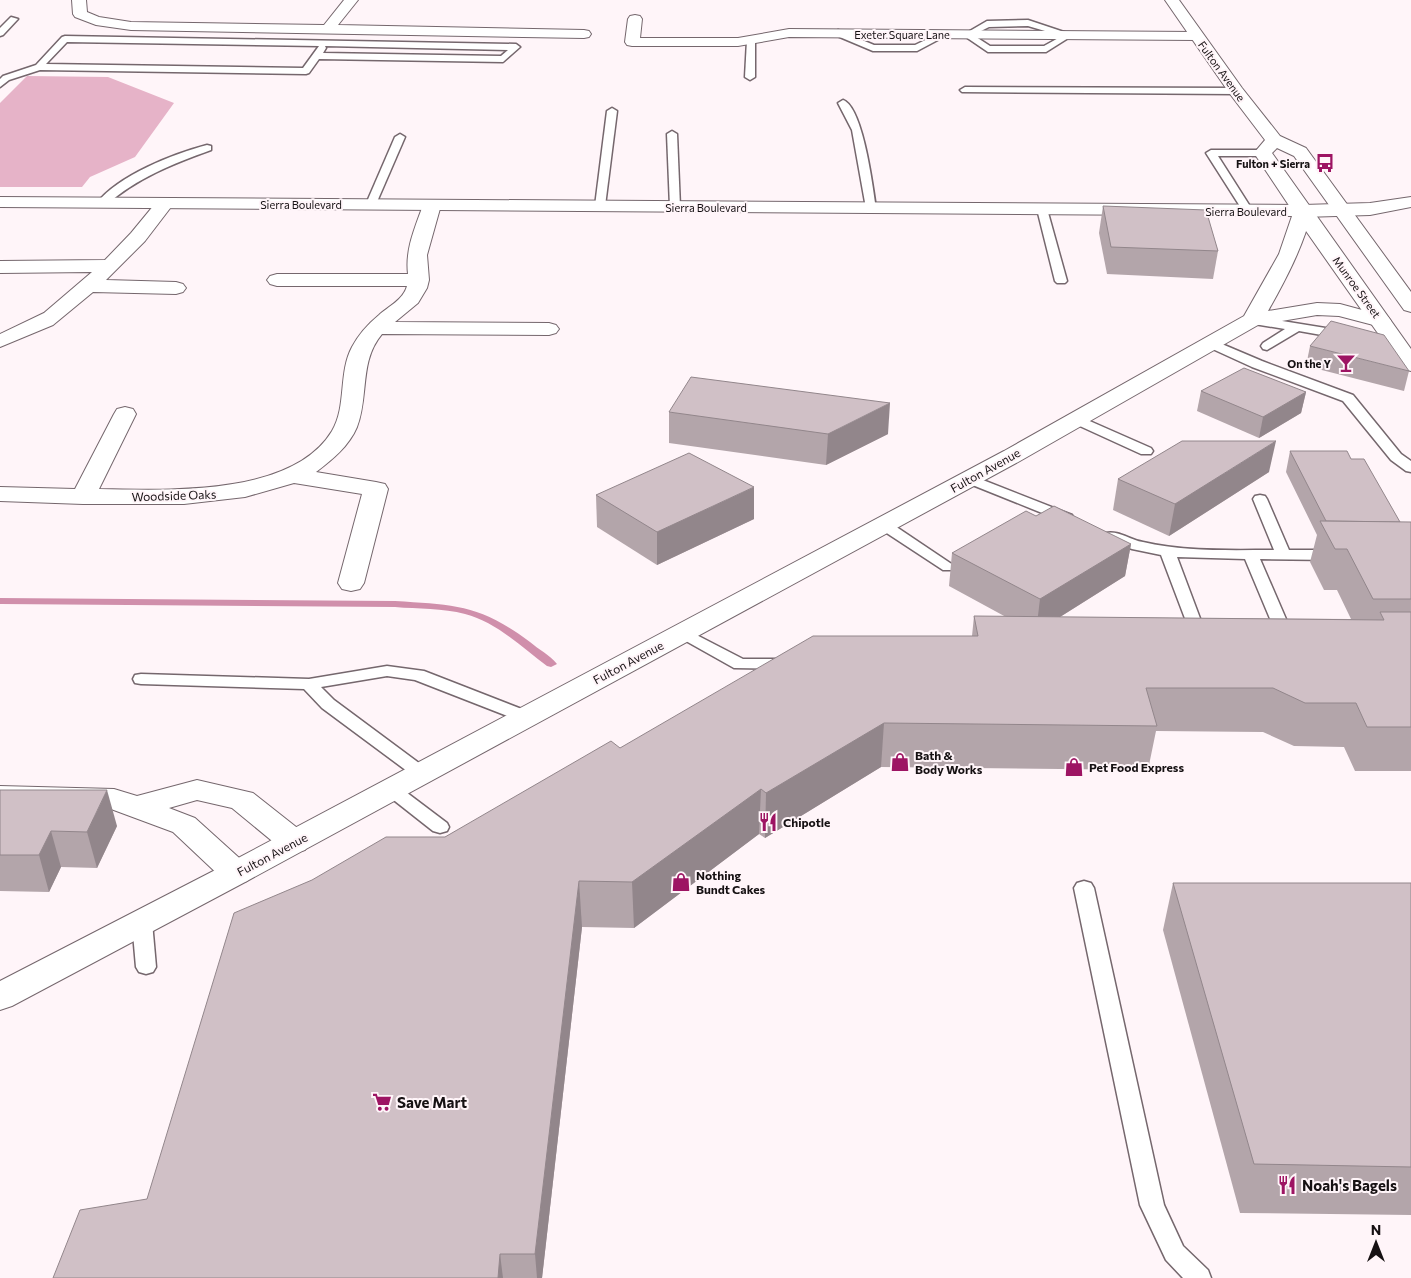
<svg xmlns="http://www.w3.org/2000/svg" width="1411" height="1278" font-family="Commissioner,sans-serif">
  <rect width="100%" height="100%" fill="#fff5f9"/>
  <path fill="#e6b3c8" d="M27 76 108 77 174 103 135 157 90 177 82 187H0V103Z"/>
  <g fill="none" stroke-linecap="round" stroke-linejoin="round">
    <path fill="#d08fab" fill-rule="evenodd" d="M0 598 395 601C455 605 479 604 530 642 538 649 550 655 557 664L551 667 547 666C522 647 496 622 465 614 443 608 418 609 395 607L0 604Z"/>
    <g stroke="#75676d" stroke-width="3">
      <g id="service">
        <path d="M11 17 18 19 3 35 0 36V28Z"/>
        <path d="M1028 20 1073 35 1046 52H988L963 35 987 21ZM1028 26 1062 36 1044 46H990L973 35 989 27Z"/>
        <path d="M838 30 874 45H915L942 32 949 34 917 51H873L835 35 834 33Z"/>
        <path d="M65 36 516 44 520 47 503 62 319 59 309 73 306 74 40 70 9 80 0 87V79L3 76 36 65 62 37ZM67 42 319 46 303 68 46 64ZM325 46 508 50 501 56 323 53 326 48Z"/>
        <path d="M751 37 755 40V77L750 80 745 77 747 40Z"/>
        <path d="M965 87 1236 88 1241 91 1236 94 962 92 960 90Z"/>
        <path d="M843 100C863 107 873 188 876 208L875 210 871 211 866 208 852 130 838 103Z"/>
        <path d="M612 108 617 111 605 206 600 209 595 206 607 111Z"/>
        <path d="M672 131 677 134 680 207 675 210 670 207 667 134Z"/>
        <path d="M400 134 405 137 376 204 375 206H367L366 204 395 137Z"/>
        <path d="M207 145 211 146V150C172 164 137 178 106 205L102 206 97 203C119 175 173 154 207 145Z"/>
        <path d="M1211 150H1263L1268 153 1263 156H1218L1253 211 1252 213 1248 214 1243 211 1206 153Z"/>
        <path d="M1042 206 1047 209 1067 281 1065 283H1057L1055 281 1037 209Z"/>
        <path d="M1252 316 1344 331 1350 335 1344 339 1299 331 1267 350 1263 349 1261 346 1263 343 1285 329 1248 323 1246 320Z"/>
        <path d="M1210 339 1262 361 1353 395 1401 454 1411 461V472L1406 471 1391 460 1343 401 1252 367 1206 346 1204 343Z"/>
        <path d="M1076 415 1151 448 1153 451 1151 454H1141L1071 422 1069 419 1071 416Z"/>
        <path d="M970 475 1072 515 1074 518 1072 521H1062L965 482 963 479 965 476Z"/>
        <path d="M1260 495 1265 496 1267 499 1289 550H1334L1339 552 1342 555 1339 558 1334 560 1260 559 1289 626 1287 629H1262L1260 626 1262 623 1271 621 1245 559 1177 557 1201 621 1214 623 1216 626 1214 629H1189L1161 555 1132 549 1106 539 1104 536 1106 533C1118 530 1130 540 1143 542 1186 552 1230 550 1274 550L1253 499 1255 496Z"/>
        <path d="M884 521 889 522 956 567 953 570H943L879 528 877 525 879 522Z"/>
        <path d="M683 628 743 659H785L791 660 793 664 791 668 785 669 734 668 677 636 675 633 677 630Z"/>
        <path d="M387 666 424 671 532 713 535 717 532 721 526 722 520 721 415 680 387 676 321 687 334 700 427 769 430 773 427 777 421 779 415 777 322 708 304 689 141 684 135 683 133 679 135 675 141 674 309 679Z"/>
        <path d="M392 784 398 786 447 823 449 827 447 831 440 833 433 831 386 794 383 790 386 786Z"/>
        <path d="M1084 881 1091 883 1094 888 1164 1205 1183 1246 1208 1270 1211 1278H1183L1166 1260 1140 1205 1074 888 1077 883Z"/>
        <path d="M142 915 149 917 152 922 156 967 153 972 146 974 139 972 136 967 132 922 135 917Z"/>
      </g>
    </g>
    <g stroke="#75676d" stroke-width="2">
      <g id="minor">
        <path d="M72 0H86L87 12 99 17 131 22 324 25 344 0H358L338 25 584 30 589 31 591 34 589 37 584 38 131 30 96 25 75 17 73 14Z"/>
        <path d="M635 15 640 16 642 19 640 38H738L789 29 1196 32 1201 33 1203 36 1201 39 1196 40 789 37 738 46H632L627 45 625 42 628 19 630 16Z"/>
        <path d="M1411 197V207L1370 215 1303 217 1296 215 1294 211 1296 207 1303 205 1370 203Z"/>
        <path d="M165 198 171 199 174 203 171 207 145 241 106 280 176 282 183 284 186 288 183 292 176 294 93 292 53 325 0 347V334L44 313 92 272 0 273V261L105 260 131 233 159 199Z"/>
        <path d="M432 200 438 201 441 205 427 255 429 280 427 288 418 303 395 322 549 323 556 325 559 329 556 333 549 335 382 334C359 361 369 396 357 427 349 446 332 460 316 472L376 482 385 484 388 489 364 583 360 589 351 591 342 589 338 583 362 494 294 483 245 497 184 504H83L0 501V487L75 489 114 414 117 409 125 407 133 409 136 414 99 489C166 490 292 497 332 431 347 406 338 373 352 347 359 334 368 324 379 315 389 306 403 300 407 286H277L270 284 267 280 270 276 277 274H408C405 249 415 228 423 205L426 201Z"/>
        <path d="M197 780 253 793 305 834 310 842 305 850 294 853 283 850 232 808 197 800 169 808 195 818 247 865 252 873 247 881 236 884 225 881 173 832 111 809 0 806V786L114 789 137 796Z"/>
      </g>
    </g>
    <g stroke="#75676d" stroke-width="2">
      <path id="tertiary" d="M0 197 1303 205 1310 207 1312 211C1303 247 1286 279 1268 311L1317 303 1340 304 1388 317 1391 321 1388 325 1381 327 1339 316 1317 315 1258 325 1020 461 247 881 12 1006 0 1010V981L225 865 1004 451 1244 316 1279 254 1292 216 0 207Z"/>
    </g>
    <g stroke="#75676d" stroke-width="2">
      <path id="secondary" d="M1165 0H1179L1242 88 1280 136 1306 148 1411 292V312L1404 310 1294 156 1277 148 1272 153 1411 349V371L1403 369 1306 231 1254 153 1265 140 1230 94Z"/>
    </g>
    <use href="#service" fill="#fff" fill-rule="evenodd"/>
    <use href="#minor" fill="#fff" fill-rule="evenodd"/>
    <use href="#tertiary" fill="#fff" fill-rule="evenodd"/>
    <use href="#secondary" fill="#fff" fill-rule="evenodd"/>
  </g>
  <g fill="#b3a5aa">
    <path d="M1103 206 1218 251 1213 279 1107 274 1099 233Z"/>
    <path d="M1310 346 1409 371 1404 391 1306 366Z"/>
    <path d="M1201 391 1306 392 1301 413 1259 438 1197 411Z"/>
    <path d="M669 412 888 434 826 465 669 443Z"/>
    <path d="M1290 451 1351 459 1400 522H1411V771H1355L1344 747 1294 746 1263 732 1156 731 1148 770 881 767 765 838 759 834 634 928 582 927 542 1278H53L147 1199 445 837 620 748 972 636 974 616 1006 617 949 586 952 553 1036 516 1131 544 1125 576 1060 617 1351 619 1337 590H1324L1310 562 1317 535 1286 472Z"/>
    <path d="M1269 472 1169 536 1113 510 1118 479Z"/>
    <path d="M596 495 754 519 657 565 597 527Z"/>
    <path d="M0 790 117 826 97 868 61 867 49 892 0 891Z"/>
    <path d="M1173 883H1411V1215L1240 1213 1163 930Z"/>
  </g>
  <g fill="#92868b">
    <path d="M1306 392 1301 413 1259 438 1263 417Z"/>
    <path d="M890 403 888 434 826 465 828 434Z"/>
    <path d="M1276 441 1269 472 1169 536 1175 504Z"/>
    <path d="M754 487V519L657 565V532Z"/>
    <path d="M1131 544 1125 576 1036 632 1040 599Z"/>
    <path d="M884 723 881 767 765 838 766 793Z"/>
    <path d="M761 789 759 834 634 928 632 882Z"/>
    <path d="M107 790 117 826 97 868 87 832Z"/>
    <path d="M51 831 61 867 49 892 39 855Z"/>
    <path d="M579 881 582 927 542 1278H537L535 1254Z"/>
    <path d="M500 1254 503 1278H498Z"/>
  </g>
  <g fill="#d0c0c6" stroke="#92868b">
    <path d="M1103 206 1206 210 1218 251 1111 247Z"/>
    <path d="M1331 321 1384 335 1409 371 1310 346Z"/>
    <path d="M1244 368 1306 392 1263 417 1201 391Z"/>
    <path d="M691 377 890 403 828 434 669 412Z"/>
    <path d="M1182 441H1276L1175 504 1118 479Z"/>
    <path d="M1290 451H1347L1351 459H1364L1400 522 1326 521Z"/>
    <path d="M689 453 754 487 657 532 596 495Z"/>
    <path d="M1054 506 1131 544 1040 599 952 553 1026 511 1036 516Z"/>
    <path d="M1320 521 1411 522V599H1373L1347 549H1335Z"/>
    <path d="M1380 612H1411V727H1367L1356 703H1305L1273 688H1146L1157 726 884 723 766 793 761 789 632 882 579 881 535 1254H500L498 1278H53L80 1210 147 1199 234 913 312 880 386 837H445L611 741 620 748 813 636H978L974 616 1384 620Z"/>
    <path d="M0 790H107L87 832 51 831 39 855H0Z"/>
    <path d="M1173 883H1411V1167L1254 1164Z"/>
  </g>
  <defs>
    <g id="bus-bare" transform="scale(1.5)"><path d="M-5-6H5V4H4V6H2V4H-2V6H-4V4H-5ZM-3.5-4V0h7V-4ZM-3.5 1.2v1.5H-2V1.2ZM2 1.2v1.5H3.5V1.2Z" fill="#9d1463" stroke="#fff5f9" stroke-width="2.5" paint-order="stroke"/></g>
    <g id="bar-bare" transform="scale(1.5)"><path d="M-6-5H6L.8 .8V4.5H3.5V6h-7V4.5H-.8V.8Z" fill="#9d1463" stroke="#fff5f9" stroke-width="2.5" paint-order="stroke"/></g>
    <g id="shop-bare" transform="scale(1.5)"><path d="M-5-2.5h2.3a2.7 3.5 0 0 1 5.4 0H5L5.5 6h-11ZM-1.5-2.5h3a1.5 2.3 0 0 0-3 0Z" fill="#9d1463" stroke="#fff5f9" stroke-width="2.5" paint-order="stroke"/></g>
    <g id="restaurant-bare" transform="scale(1.5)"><path d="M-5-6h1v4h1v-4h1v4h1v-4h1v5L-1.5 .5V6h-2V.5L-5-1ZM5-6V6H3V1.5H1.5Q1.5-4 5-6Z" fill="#9d1463" stroke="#fff5f9" stroke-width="2.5" paint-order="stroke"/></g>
    <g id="supermarket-bare" transform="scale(1.5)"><path d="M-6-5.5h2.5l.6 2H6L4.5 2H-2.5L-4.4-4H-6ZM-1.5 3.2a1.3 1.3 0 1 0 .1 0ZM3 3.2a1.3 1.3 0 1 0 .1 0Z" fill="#9d1463" stroke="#fff5f9" stroke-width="2.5" paint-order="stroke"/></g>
  </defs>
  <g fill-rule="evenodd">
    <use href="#bus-bare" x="1325" y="163"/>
    <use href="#bar-bare" x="1346" y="363"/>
    <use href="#shop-bare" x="900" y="762"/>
    <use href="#shop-bare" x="1074" y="767"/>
    <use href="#restaurant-bare" x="768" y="822"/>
    <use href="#shop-bare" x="681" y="882"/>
    <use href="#supermarket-bare" x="382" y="1102"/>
    <use href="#restaurant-bare" x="1287" y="1185"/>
  </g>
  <g text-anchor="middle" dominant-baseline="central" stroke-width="4" stroke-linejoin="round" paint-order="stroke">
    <g font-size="11" fill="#161113" stroke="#fff5f9">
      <text x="902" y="34">Exeter Square Lane</text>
      <text transform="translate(1222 71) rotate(54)">Fulton Avenue</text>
      <text x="301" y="204">Sierra Boulevard</text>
      <text x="706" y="207">Sierra Boulevard</text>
      <text x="1246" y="211">Sierra Boulevard</text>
      <text transform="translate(1357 287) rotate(54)">Munroe Street</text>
    </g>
    <g font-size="11" font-weight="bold" fill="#161113" stroke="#fff5f9" text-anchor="end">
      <text x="1310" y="163">Fulton + Sierra</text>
      <text x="1331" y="363">On the Y</text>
    </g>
    <g font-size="12" fill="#161113" stroke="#fff5f9">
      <text transform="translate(985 470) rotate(-29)">Fulton Avenue</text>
      <text transform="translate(174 495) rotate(-2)">Woodside Oaks</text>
      <text transform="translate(628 662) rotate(-28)">Fulton Avenue</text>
      <text transform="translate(272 854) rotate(-28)">Fulton Avenue</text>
    </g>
    <g font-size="12" font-weight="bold" fill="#161113" stroke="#fff5f9" text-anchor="start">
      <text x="915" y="755">Bath &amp;<tspan x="915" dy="14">Body Works</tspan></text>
      <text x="1089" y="767">Pet Food Express</text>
      <text x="783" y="822">Chipotle</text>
      <text x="696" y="875">Nothing<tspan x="696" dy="14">Bundt Cakes</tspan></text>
    </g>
    <g font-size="15" font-weight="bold" fill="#161113" stroke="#fff5f9" text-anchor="start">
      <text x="397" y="1102">Save Mart</text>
      <text x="1302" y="1185">Noah's Bagels</text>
    </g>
  </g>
  <g transform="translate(1376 1243)" stroke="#fff5f9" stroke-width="4" paint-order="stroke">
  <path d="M0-4L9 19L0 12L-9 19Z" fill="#161113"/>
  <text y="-8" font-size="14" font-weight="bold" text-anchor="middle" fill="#161113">N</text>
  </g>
</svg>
